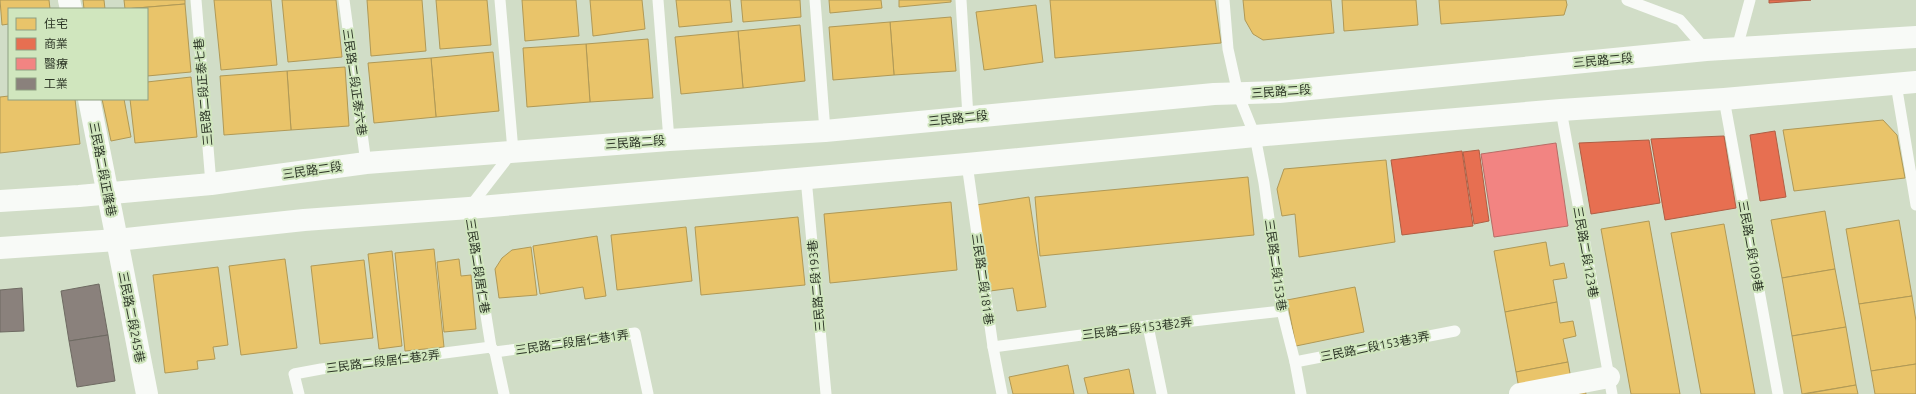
<svg xmlns="http://www.w3.org/2000/svg" width="1916" height="394" font-family="Ubuntu,'Noto Sans TC',sans-serif">
  <rect width="100%" height="100%" fill="#d1ddc7"/>
  <g fill="#e9c46a" stroke="#b09956">
    <path d="M0 0H49L50 9H9V24L2 25Z"/>
    <path d="M83 0H104L105 9H84Z"/>
    <path d="M124 0H185V4L125 9Z"/>
    <path d="M214 0H271L277 65 221 70Z"/>
    <path d="M282 0H336L342 57 288 62Z"/>
    <path d="M367 0H422L426 51 371 56Z"/>
    <path d="M436 0H487L491 45 440 49Z"/>
    <path d="M522 0H576L579 36 525 41Z"/>
    <path d="M590 0H642L645 29 593 36Z"/>
    <path d="M676 0H730L732 22 679 27Z"/>
    <path d="M741 0H800L801 17 743 22Z"/>
    <path d="M829 0H881L882 8 830 13Z"/>
    <path d="M899 0H951V2L899 7Z"/>
    <path d="M1050 0H1215L1221 43 1055 58Z"/>
    <path d="M1243 0H1331L1334 33 1263 40 1253 34 1245 20Z"/>
    <path d="M1342 0H1416L1418 25 1344 31Z"/>
    <path d="M1439 0H1566L1567 5 1564 15 1441 24Z"/>
    <path d="M185 4 191 72 147 76V9H125Z"/>
    <path d="M1036 5 1043 62 984 70 976 12Z"/>
    <path d="M951 17 956 71 894 75 890 22Z"/>
    <path d="M890 22 894 75 833 80 829 27Z"/>
    <path d="M800 25 805 81 743 88 738 31Z"/>
    <path d="M738 31 743 88 681 94 675 37Z"/>
    <path d="M648 39 653 98 590 102 586 44Z"/>
    <path d="M586 44 590 102 527 107 523 48Z"/>
    <path d="M493 52 499 111 436 117 431 58Z"/>
    <path d="M431 58 436 117 374 123 368 63Z"/>
    <path d="M345 67 349 126 291 130 287 71Z"/>
    <path d="M287 71 291 130 224 135 220 76Z"/>
    <path d="M191 77 197 137 135 143 130 99H147V82Z"/>
    <path d="M9 96V99H75L80 144 0 153V97Z"/>
    <path d="M102 99H124L131 137 111 141Z"/>
    <path d="M1883 120 1897 135 1905 178 1794 191 1783 130Z"/>
    <path d="M1386 160 1395 242 1299 257 1295 214 1282 216 1277 189 1284 169Z"/>
    <path d="M1248 177 1254 235 1040 256 1035 197Z"/>
    <path d="M1029 197 1046 307 1017 311 1013 288 990 291 976 205Z"/>
    <path d="M951 202 957 270 830 283 824 214Z"/>
    <path d="M1825 211 1835 269 1782 278 1771 220Z"/>
    <path d="M798 217 805 285 701 295 695 227Z"/>
    <path d="M1899 220 1912 296 1859 304 1846 229Z"/>
    <path d="M1649 221 1680 394H1631L1601 229Z"/>
    <path d="M1724 224 1755 394H1701L1671 233Z"/>
    <path d="M686 227 692 281 617 290 611 235Z"/>
    <path d="M597 236 606 296 585 299 583 287 540 294 533 246Z"/>
    <path d="M1546 242 1550 266 1564 263 1567 278 1553 280 1557 302 1505 312 1494 251Z"/>
    <path d="M531 247 537 295 499 298 495 269 502 258 512 250Z"/>
    <path d="M434 249 444 347 405 351 395 253Z"/>
    <path d="M392 251 402 346 379 349 368 254Z"/>
    <path d="M285 259 297 348 241 355 229 266Z"/>
    <path d="M459 259 461 276 471 275 476 329 444 332 437 262Z"/>
    <path d="M364 260 373 338 320 344 311 266Z"/>
    <path d="M218 267 228 345 213 347 215 359 197 361 198 369 165 373 153 275Z"/>
    <path d="M1835 269 1846 327 1792 336 1782 278Z"/>
    <path d="M1355 287 1364 332 1296 346 1287 300Z"/>
    <path d="M1912 296 1916 321V364L1871 371 1859 304Z"/>
    <path d="M1557 302 1560 323 1573 321 1576 336 1563 339 1568 362 1516 372 1505 312Z"/>
    <path d="M1846 327 1856 385 1802 394 1792 336Z"/>
    <path d="M1568 362 1572 385 1584 383 1586 394H1520L1516 372Z"/>
    <path d="M1916 364V394H1875L1871 371Z"/>
    <path d="M1068 365 1074 394H1013L1009 377Z"/>
    <path d="M1129 369 1134 394H1088L1084 378Z"/>
    <path d="M1856 385 1858 394H1805Z"/>
  </g>
  <g fill="#e76f51" stroke="#af5e44">
    <path d="M1769 0H1811L1769 3Z"/>
    <path d="M1775 131 1786 197 1760 201 1750 135Z"/>
    <path d="M1724 136 1736 208 1665 220 1651 139Z"/>
    <path d="M1649 140 1660 203 1591 214 1579 143Z"/>
    <path d="M1479 150 1489 221 1474 224 1463 152Z"/>
    <path d="M1462 151 1473 226 1402 235 1391 160Z"/>
  </g>
  <path fill="#f28482" stroke="#b76c66" d="M1556 143 1568 226 1494 237 1481 154Z"/>
  <g fill="#8a817c" stroke="#6e6a62">
    <path d="M99 284 108 335 69 341 61 291Z"/>
    <path d="M22 288 24 331 0 332V290Z"/>
    <path d="M108 335 115 381 77 387 69 341Z"/>
  </g>
  <g fill="none" stroke-linecap="round" stroke-linejoin="round">
    <g stroke="#f8faf7" stroke-width="11">
      <path d="M196 0 211 184"/>
      <path d="M344 0 366 163"/>
      <path d="M500 0 513 151 469 208 491 347 495 352 504 394"/>
      <path d="M658 0 669 140"/>
      <path d="M815 0 825 131"/>
      <path d="M961 0 968 117"/>
      <path d="M1224 0 1228 49 1238 94 1255 136 1264 183 1282 311 1295 362 1301 394"/>
      <path d="M1627 0 1680 20 1706 50"/>
      <path d="M1737 48 1750 0"/>
      <path d="M1896 84 1916 205"/>
      <path d="M1724 99 1778 394"/>
      <path d="M1561 110 1612 394"/>
      <path d="M967 164 993 347 1002 394"/>
      <path d="M806 178 826 394"/>
      <path d="M1148 326 1162 394"/>
      <path d="M993 347 1148 326 1282 311"/>
      <path d="M495 352 635 333 648 394"/>
      <path d="M1295 362 1455 331"/>
      <path d="M299 394 294 374 321 369 491 347"/>
    </g>
    <g stroke="#f8faf7" stroke-width="22">
      <path d="M69 0 71 9"/>
      <path d="M89 99 117 240"/>
      <path d="M1520 394 1609 377"/>
    </g>
    <g stroke="#f8faf7" stroke-width="22">
      <path d="M0 201 79 196 211 184 366 163 669 140 825 131 1214 94 1279 92 1706 50 1916 37"/>
      <path d="M117 240 147 394"/>
      <path d="M0 248 117 240 304 220 469 208 967 164 1255 136 1561 110 1724 99 1916 82"/>
    </g>
  </g>
  <g text-anchor="middle" dominant-baseline="central" stroke-width="4" stroke-linejoin="round" paint-order="stroke">
    <g font-size="12" fill="#2c3526" stroke="#d0e6be">
      <text transform="translate(1603 60) rotate(-5)">三民路二段</text>
      <text transform="translate(355 82) rotate(82)">三民路二段正泰六巷</text>
      <text transform="translate(1281 91) rotate(-4)">三民路二段</text>
      <text transform="translate(203 92) rotate(-95)">三民路二段正泰七巷</text>
      <text transform="translate(958 118) rotate(-6)">三民路二段</text>
      <text transform="translate(635 142) rotate(-4)">三民路二段</text>
      <text transform="translate(103 169) rotate(79)">三民路二段正隆巷</text>
      <text transform="translate(312 170) rotate(-8)">三民路二段</text>
      <text transform="translate(1751 246) rotate(80)">三民路二段109巷</text>
      <text transform="translate(1586 252) rotate(80)">三民路二段123巷</text>
      <text transform="translate(1276 265) rotate(82)">三民路二段153巷</text>
      <text transform="translate(478 266) rotate(81)">三民路二段居仁巷</text>
      <text transform="translate(983 279) rotate(82)">三民路二段181巷</text>
      <text transform="translate(816 286) rotate(-95)">三民路二段193巷</text>
      <text transform="translate(132 317) rotate(79)">三民路二段245巷</text>
      <text transform="translate(1137 328) rotate(-7)">三民路二段153巷2弄</text>
      <text transform="translate(572 342) rotate(-8)">三民路二段居仁巷1弄</text>
      <text transform="translate(1375 346) rotate(-11)">三民路二段153巷3弄</text>
      <text transform="translate(383 361) rotate(-7)">三民路二段居仁巷2弄</text>
    </g>
  </g>
  <rect x="8" y="8" width="140" height="92" fill="#d0e6be" stroke="#8e9f81"/>
  <rect x="16" y="18" width="20" height="12" fill="#e9c46a" stroke="#8e9f81"/>
  <text x="44" y="28" font-size="12" fill="#2c3526">住宅</text>
  <rect x="16" y="38" width="20" height="12" fill="#e76f51" stroke="#8e9f81"/>
  <text x="44" y="48" font-size="12" fill="#2c3526">商業</text>
  <rect x="16" y="58" width="20" height="12" fill="#f28482" stroke="#8e9f81"/>
  <text x="44" y="68" font-size="12" fill="#2c3526">醫療</text>
  <rect x="16" y="78" width="20" height="12" fill="#8a817c" stroke="#8e9f81"/>
  <text x="44" y="88" font-size="12" fill="#2c3526">工業</text>
</svg>
